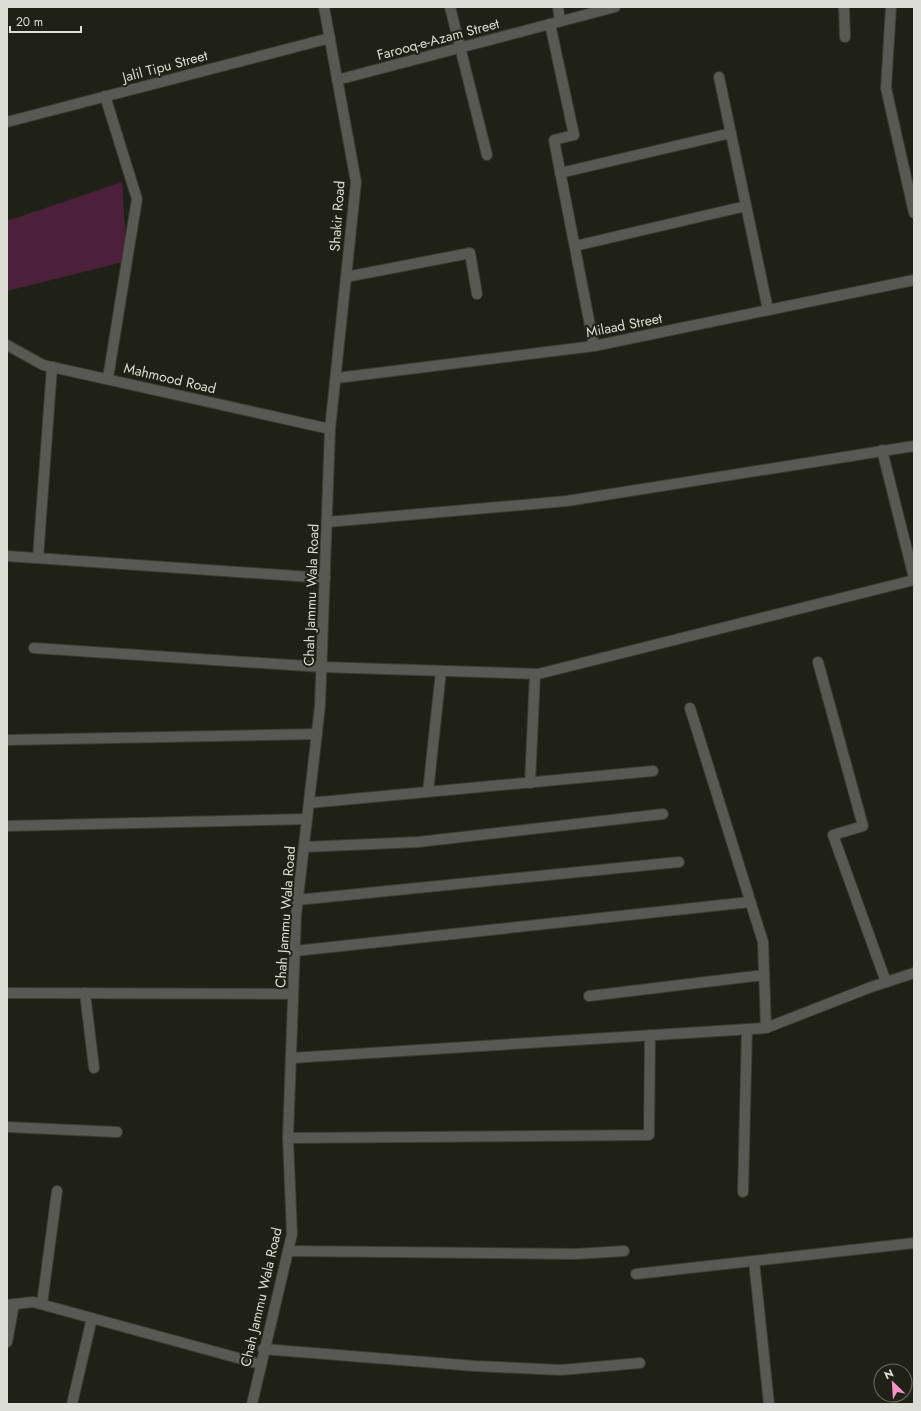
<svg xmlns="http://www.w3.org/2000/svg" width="921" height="1411" font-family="Jost,sans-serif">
  <rect width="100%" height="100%" fill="#202116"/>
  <path fill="#4c203a" d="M122 182 127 261 7 291V221Z"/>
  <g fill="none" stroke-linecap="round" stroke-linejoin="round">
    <g stroke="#3a3b31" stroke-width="12">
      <g id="minor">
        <path d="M450 7 487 155"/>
        <path d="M558 7 560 21"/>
        <path d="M844 7 845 37"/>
        <path d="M891 7 886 88 914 213"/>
        <path d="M550 24 574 135 554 140 594 346"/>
        <path d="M719 77 768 310"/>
        <path d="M337 80 615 7"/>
        <path d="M105 96 137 199 108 378"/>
        <path d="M7 122 330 38"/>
        <path d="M560 173 731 133"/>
        <path d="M575 246 746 206"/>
        <path d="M346 277 470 253 477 294"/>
        <path d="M7 345 43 365 330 429"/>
        <path d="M337 378 594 346 914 280"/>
        <path d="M882 450 914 578"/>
        <path d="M327 522 567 501 914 446"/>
        <path d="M7 556 325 578"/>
        <path d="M38 558 52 367"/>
        <path d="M34 648 322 667 538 674 914 580"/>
        <path d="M818 662 863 826 833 835 886 982"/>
        <path d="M690 708 763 942 766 1028"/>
        <path d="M7 740 317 734"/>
        <path d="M530 783 535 674"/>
        <path d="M428 792 441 671"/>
        <path d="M309 803 653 771"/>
        <path d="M7 826 307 819"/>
        <path d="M304 847 418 842 663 814"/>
        <path d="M297 900 679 862"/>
        <path d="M295 951 750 902"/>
        <path d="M7 993 293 994"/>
        <path d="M85 993 94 1068"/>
        <path d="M589 996 764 975"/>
        <path d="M291 1058 766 1028 871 987 914 973"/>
        <path d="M7 1127 117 1132"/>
        <path d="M288 1138 649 1135 650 1035"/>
        <path d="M743 1192 747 1029"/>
        <path d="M288 1251 576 1254 624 1251"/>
        <path d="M754 1261 769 1404"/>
        <path d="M636 1274 914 1243"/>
        <path d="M42 1304 57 1191"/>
        <path d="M7 1305 33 1302 260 1364"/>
        <path d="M7 1342 14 1304"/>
        <path d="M263 1349 475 1366 561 1370 640 1363"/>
        <path d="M72 1404 92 1318"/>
        <path d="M252 1404 292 1234 288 1138 296 915 320 706 330 429 356 182 324 7"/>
      </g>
    </g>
    <use href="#minor" stroke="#595953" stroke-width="10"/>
  </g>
  <g text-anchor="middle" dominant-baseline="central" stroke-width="4" stroke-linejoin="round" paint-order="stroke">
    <g font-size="14" fill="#dcddd5" stroke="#202116">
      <text transform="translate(438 39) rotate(-15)">Farooq-e-Azam Street</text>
      <text transform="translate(165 66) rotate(-15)">Jalil Tipu Street</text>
      <text transform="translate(337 216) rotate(-86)">Shakir Road</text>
      <text transform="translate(624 325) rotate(-11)">Milaad Street</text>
      <text transform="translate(170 378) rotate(13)">Mahmood Road</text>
      <text transform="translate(311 595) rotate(-88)">Chah Jammu Wala Road</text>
      <text transform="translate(285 917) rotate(-86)">Chah Jammu Wala Road</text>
      <text transform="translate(261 1297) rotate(-77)">Chah Jammu Wala Road</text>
    </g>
  </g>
  <rect width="921" height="1411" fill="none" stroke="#dcddd5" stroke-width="16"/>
  <g transform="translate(893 1383) rotate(335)"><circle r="19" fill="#202116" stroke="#6b6c62"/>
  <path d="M0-3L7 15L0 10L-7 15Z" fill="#f890cb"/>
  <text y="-6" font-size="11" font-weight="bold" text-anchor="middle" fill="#dcddd5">N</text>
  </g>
  <path d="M10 26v6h71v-6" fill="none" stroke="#dcddd5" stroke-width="2"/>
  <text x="16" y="26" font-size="12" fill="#dcddd5" stroke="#202116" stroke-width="3" paint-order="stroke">20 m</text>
</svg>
